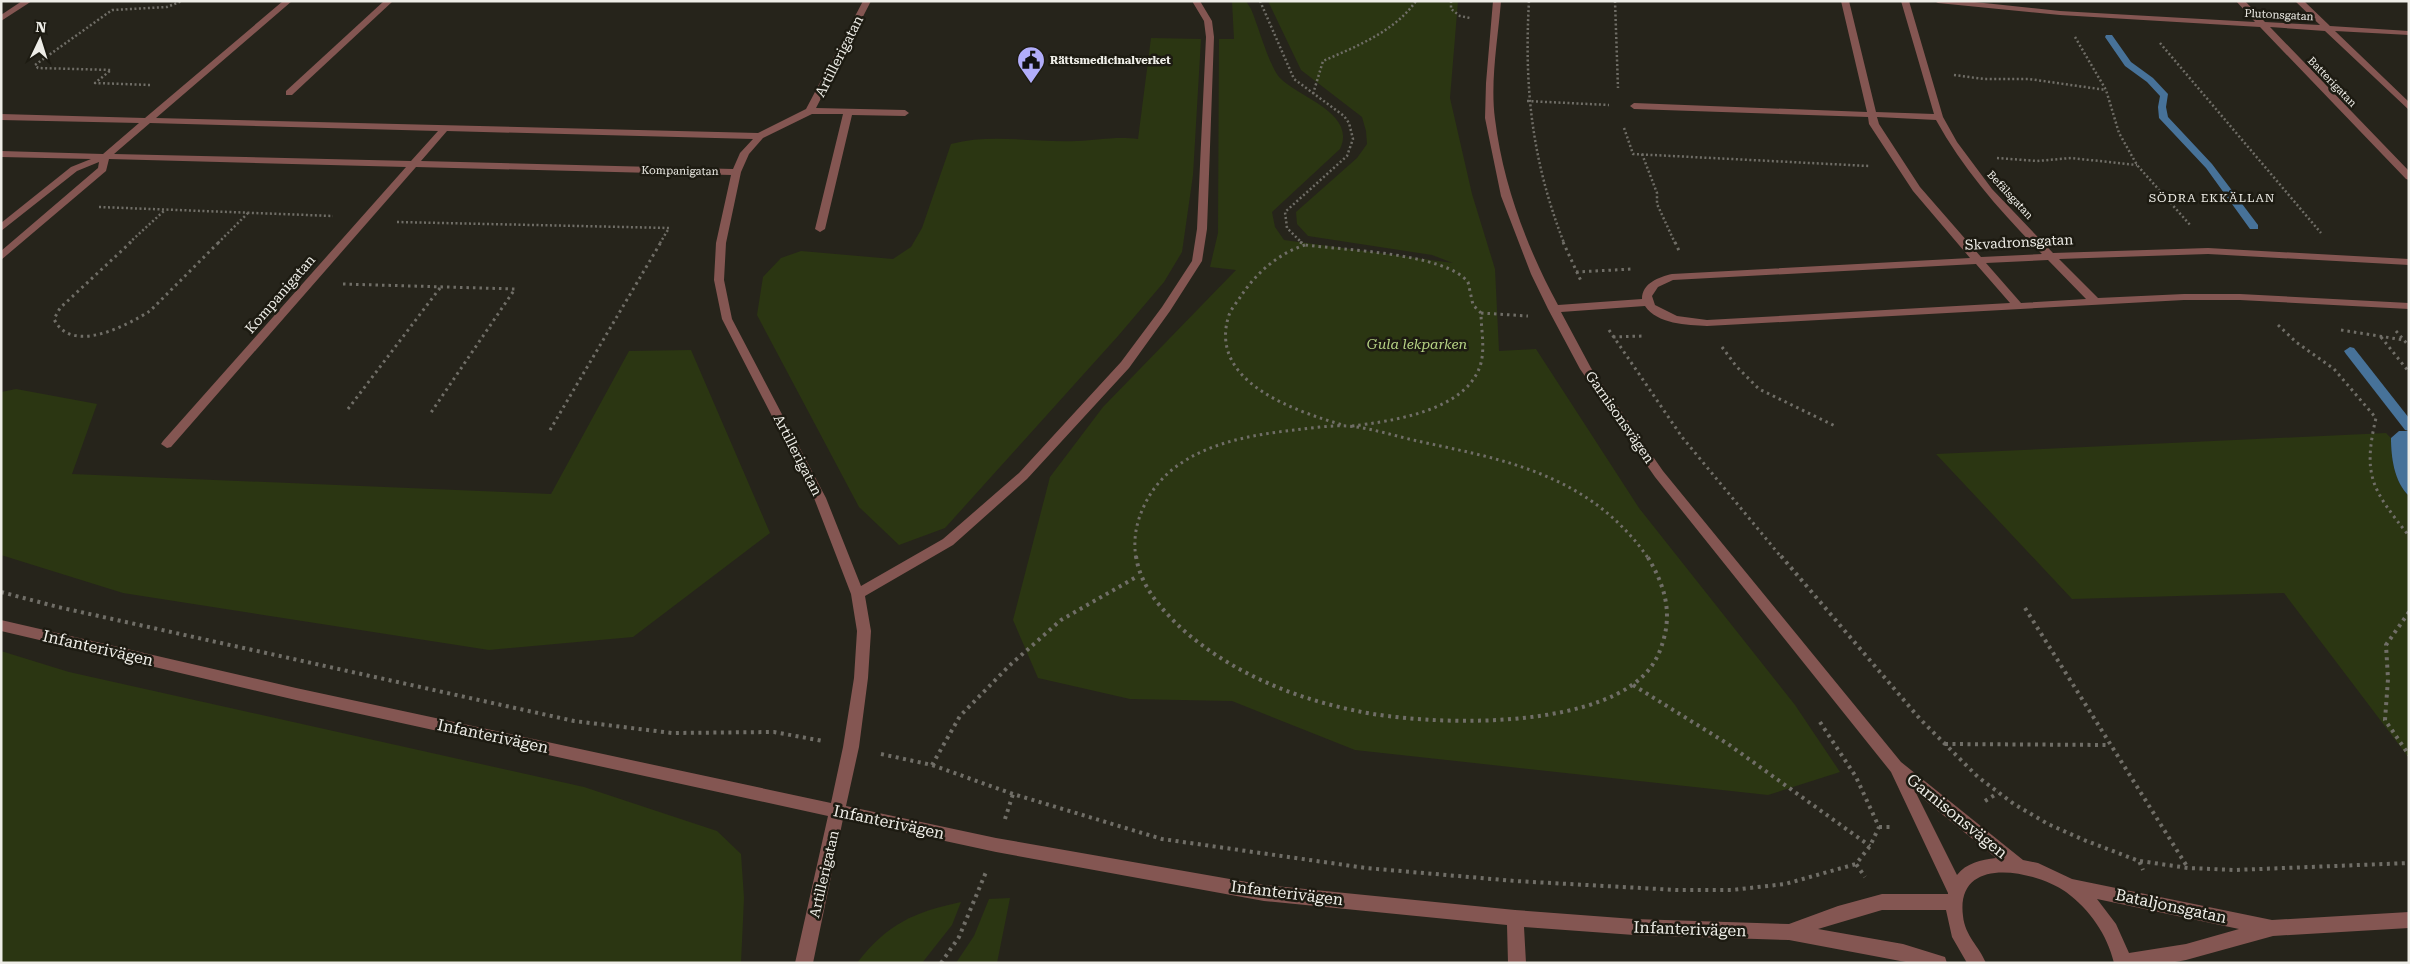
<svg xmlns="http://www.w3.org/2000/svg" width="2410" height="964" font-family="'Roboto Serif',serif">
  <rect width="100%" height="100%" fill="#26241b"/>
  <g fill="#2b3612">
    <path d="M1232 1H1246L1251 9C1258 25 1269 65 1279 77 1299 98 1357 113 1340 149L1272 212 1275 227 1284 240 1453 263 1432 255 1308 236 1297 224 1296 212 1357 158 1367 144 1366 131 1362 117 1301 70 1268 1H1458L1450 98 1472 194 1495 269 1499 351 1536 349 1639 508 1795 705 1840 772 1768 795 1355 750 1232 701 1130 699 1038 678 1013 620 1050 477 1103 407 1236 270 1210 267 1218 233 1219 39H1234Z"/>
    <path d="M1151 38 1201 39 1193 175 1182 252 1164 282 1118 336 945 528 899 545 859 507 757 315 763 277 781 258 801 251 893 259 911 247 922 228 951 144C992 133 1035 143 1077 141 1099 140 1116 136 1138 139Z"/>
    <path d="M691 350 770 533 633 637 489 650 123 593 1 555V392L16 389 97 404 72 474 551 494 629 351Z"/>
    <path d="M2386 433 2391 438C2391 457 2394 482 2409 496V758L2284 593 2072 599 1936 454Z"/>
    <path d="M1 651 69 672 584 787 717 831 741 854 744 898 741 963H1Z"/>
    <path d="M1010 898 997 963H956L974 936 989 899Z"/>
    <path d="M961 902 952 925 922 963H857C887 924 914 912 961 902Z"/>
  </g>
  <path fill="#477299" d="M2399 431H2409V496C2394 482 2391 457 2391 438Z"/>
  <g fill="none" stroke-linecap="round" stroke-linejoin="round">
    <g fill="#477299" fill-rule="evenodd">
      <path d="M2106 35H2112L2131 62 2153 78 2168 94 2166 107 2168 117 2212 164 2258 225V229H2250L2206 168 2159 118 2158 107 2160 96 2147 82 2125 66 2105 37Z"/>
      <path d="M2350 347 2354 348 2409 418V431L2405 430 2346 354 2344 351Z"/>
    </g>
    <g stroke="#706e67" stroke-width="2.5" stroke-dasharray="2 2.5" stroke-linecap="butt">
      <path d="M1260 1 1294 79 1344 116 1349 123 1353 139 1347 156 1285 212 1287 228 1302 243"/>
      <path d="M1451 1V9L1460 16 1470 18"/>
      <path d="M1529 1C1524 88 1532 161 1564 243"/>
      <path d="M1615 1 1618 88"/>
      <path d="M2075 37 2106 90 2119 133 2137 165 2191 226"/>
      <path d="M2160 43 2321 233"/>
      <path d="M1954 75 1984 79H2029L2106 90"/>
      <path d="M150 85 95 83 111 70 38 68 35 65 112 10 167 7 182 1"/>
      <path d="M1313 94 1323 61C1357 46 1394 32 1416 1"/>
      <path d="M1527 101 1609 105"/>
      <path d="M1624 128 1633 154 1869 166"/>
      <path d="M1642 154 1657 193V204L1675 243"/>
      <path d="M1997 158 2037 161 2071 158 2137 165"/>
      <path d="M99 207 333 216"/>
      <path d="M397 222 669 228 660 243"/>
      <path d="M129 243 165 210"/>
      <path d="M218 243 249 212"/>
    </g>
    <g stroke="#706e67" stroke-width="3" stroke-dasharray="2.5 4" stroke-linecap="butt">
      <path d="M131 242 60 308 54 319C71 355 126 326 150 311L219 242"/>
      <path d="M1300 242 1305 245C1343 250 1445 253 1468 282L1473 305 1481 313C1481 329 1485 347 1481 363 1468 411 1392 421 1352 426"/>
      <path d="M1563 242 1581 281"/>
      <path d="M1675 242 1680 253"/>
      <path d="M1305 245C1279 253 1256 273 1241 296 1237 302 1231 309 1229 315 1207 382 1295 411 1343 425"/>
      <path d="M1576 272 1632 269"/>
      <path d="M343 284 515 289 430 414"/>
      <path d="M1481 313 1528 316"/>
      <path d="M2278 325 2296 342 2334 369 2376 418C2362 477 2373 490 2409 536"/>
      <path d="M1609 330 1682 437 1782 558"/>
      <path d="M2341 330 2404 340"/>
      <path d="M2396 331 2409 346"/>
      <path d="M1613 337 1644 336"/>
      <path d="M2381 337 2409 372"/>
      <path d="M1722 347 1736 366 1759 389 1835 426"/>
      <path d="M348 409 440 288"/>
      <path d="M550 430 661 242"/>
      <path d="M1136 558C1133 540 1136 523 1144 506 1170 449 1239 436 1295 430 1312 428 1331 425 1348 426 1372 428 1398 437 1422 442 1491 457 1558 469 1613 518 1626 530 1638 543 1648 558"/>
    </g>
    <g stroke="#706e67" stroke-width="4" stroke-dasharray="3 4.5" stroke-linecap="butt">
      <path d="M1136 556C1140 585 1160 608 1181 628 1230 672 1293 698 1357 711 1429 726 1585 730 1642 677 1654 666 1660 653 1664 638 1672 608 1663 582 1647 556"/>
      <path d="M1781 556 1920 719 1978 777 2014 804 2048 824 2084 840 2139 861 2143 870"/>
      <path d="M1 592 58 607 574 721 672 733 774 732 823 741"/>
      <path d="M2025 608 2188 868"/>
      <path d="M2409 612 2386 645 2388 679 2385 720 2409 755"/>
      <path d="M1633 685 1728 744 1870 846"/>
      <path d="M1820 722 1856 777 1879 827 1870 846 1856 864 1865 877"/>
      <path d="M1945 744 2109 745"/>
      <path d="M881 754 932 765 1013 794 1162 839 1366 868 1515 881 1676 890H1732L1785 884 1856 864"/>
      <path d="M932 765 960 716 1009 666 1061 620 1138 576"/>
      <path d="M1985 801 1998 793"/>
      <path d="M1005 819 1013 794"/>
      <path d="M1879 827H1894"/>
      <path d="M2140 861 2188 868 2235 870 2409 863"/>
      <path d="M941 963 959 937 986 872"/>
    </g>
    <g fill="#845652" fill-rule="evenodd">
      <path d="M22 1H32L1 21V15Z"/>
      <path d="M283 1H292L156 118 758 133 806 109 863 1H871L816 108 905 110 909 113 905 116 852 115 825 229 820 232 815 229 843 114H812L763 138 749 154 741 172 726 243 724 280 732 319 826 498 861 586 943 539 1019 473 1121 362 1162 307 1192 261 1197 229 1206 37 1204 21 1192 1H1200L1212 21 1214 37 1207 229 1202 261 1170 311 1129 368 1027 479 953 545 865 596 871 631 868 678 859 747 846 806 996 838 1264 885 1515 910 1634 919 1789 924 1838 906 1882 894H1948V893L1891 772 1655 477 1580 369 1548 309 1531 274 1501 196 1485 118 1486 83 1493 1H1501C1498 39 1490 81 1495 119 1503 184 1527 248 1558 305L1642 299C1642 283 1659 277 1672 274L1970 258 1913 191 1869 124 1868 117 1634 109 1630 106 1634 103 1867 112 1841 1H1849L1876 112 1934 114 1901 1H1909L1943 117 1957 142 1992 189 2053 253 2208 248 2409 259V265L2208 254 2059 259 2098 298 2184 294H2240L2409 303V309L2240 300H2184L1707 326C1687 325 1657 324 1645 306L1561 312 1591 368 1663 471 1901 762 2023 860 2038 863 2072 879 2272 920 2409 912V928L2273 936 2186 960 2170 963H2114C2107 934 2090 910 2066 892 2034 870 1955 854 1963 916 1965 936 1979 946 1986 963H1967L1952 937 1946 910H1882L1818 929 1903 944 1945 957 1947 963H1911L1789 940 1634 935 1524 927 1526 963H1508L1507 925 1264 901 996 852 843 819 813 963H795L828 816 296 700 1 631V620L296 688 831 803 843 747 854 678 857 631 851 594 814 498 722 319 714 280 716 243 731 175 416 167 171 447 167 448 161 444 163 441 406 167 109 159 106 171 1 260V251L98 168 99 162 77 171 1 231V223L71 167 91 159 1 157V151L103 154 139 123 1 120V114L145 118ZM1877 117 1936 120C1964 171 2002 213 2042 254L1981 257 1920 187 1879 124ZM150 123 438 131 411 161 114 154ZM447 131 753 139 740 153 733 169 421 161ZM2048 260 2086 299 2021 303 1986 263ZM1976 264 2010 303 1707 320 1677 316 1655 305 1652 296 1658 287 1673 280ZM1916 793 1996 858C1981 860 1966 863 1957 875ZM2097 899 2239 929 2186 944 2129 953 2116 924Z"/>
      <path d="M384 1H393L292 95H286V91Z"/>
      <path d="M1934 1H1965L2060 11 2255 22 2236 1H2245L2265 22 2320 25 2295 1H2304L2330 26 2409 31V35L2335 31 2409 102V110L2325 31 2270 27 2409 171V180L2406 179 2260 27 2060 15 1938 3Z"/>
    </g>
  </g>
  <defs>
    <g id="civic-pin" transform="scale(1.4375)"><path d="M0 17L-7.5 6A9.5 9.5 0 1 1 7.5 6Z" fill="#b1adfa" stroke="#1d1b12"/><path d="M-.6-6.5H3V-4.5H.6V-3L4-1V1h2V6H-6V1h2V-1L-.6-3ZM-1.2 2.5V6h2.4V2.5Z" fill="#111"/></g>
  </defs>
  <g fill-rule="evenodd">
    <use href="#civic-pin" x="1031" y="60"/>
  </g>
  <g text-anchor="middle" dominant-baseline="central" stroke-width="5" stroke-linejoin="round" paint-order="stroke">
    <g font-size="11" fill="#eeede7" stroke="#1d1b12">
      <text transform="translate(2279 15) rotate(3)">Plutonsgatan</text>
      <text transform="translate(2332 82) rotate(46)">Batterigatan</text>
      <text transform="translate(680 171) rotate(1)">Kompanigatan</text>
      <text transform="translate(2010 195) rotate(47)">Befälsgatan</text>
    </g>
    <g font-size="11" font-weight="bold" fill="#eeede7" stroke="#1d1b12" text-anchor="start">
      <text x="1050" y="60">Rättsmedicinalverket</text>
    </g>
    <g font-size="12" letter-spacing="1" fill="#eeede7" stroke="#1d1b12">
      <text x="2212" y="198">SÖDRA EKKÄLLAN</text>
    </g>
    <g font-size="14" fill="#eeede7" stroke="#1d1b12">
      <text transform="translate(839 56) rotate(-63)">Artillerigatan</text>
      <text transform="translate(2019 242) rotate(-3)">Skvadronsgatan</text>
      <text transform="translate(280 294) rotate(-49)">Kompanigatan</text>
      <text transform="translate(1620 417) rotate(55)">Garnisonsvägen</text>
      <text transform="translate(798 455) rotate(63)">Artillerigatan</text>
      <text transform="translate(824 874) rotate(-77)">Artillerigatan</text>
    </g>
    <g font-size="14" font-style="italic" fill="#b8d586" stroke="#1d1b12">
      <text x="1417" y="344">Gula lekparken</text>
    </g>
    <g font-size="16" fill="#eeede7" stroke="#1d1b12">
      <text transform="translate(98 648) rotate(13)">Infanterivägen</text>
      <text transform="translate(493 736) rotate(12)">Infanterivägen</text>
      <text transform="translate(1957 816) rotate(39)">Garnisonsvägen</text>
      <text transform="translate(889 822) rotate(12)">Infanterivägen</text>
      <text transform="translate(1287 893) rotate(7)">Infanterivägen</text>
      <text transform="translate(2171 906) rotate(12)">Bataljonsgatan</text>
      <text transform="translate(1690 929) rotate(2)">Infanterivägen</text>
    </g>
  </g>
  <rect width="2410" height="964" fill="none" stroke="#eeede7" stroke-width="5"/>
  <g transform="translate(40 40) rotate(4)" stroke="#1d1b12" stroke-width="4" paint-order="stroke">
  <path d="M0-4L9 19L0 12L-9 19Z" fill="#eeede7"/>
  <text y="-8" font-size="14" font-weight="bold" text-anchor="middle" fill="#eeede7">N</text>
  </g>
</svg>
